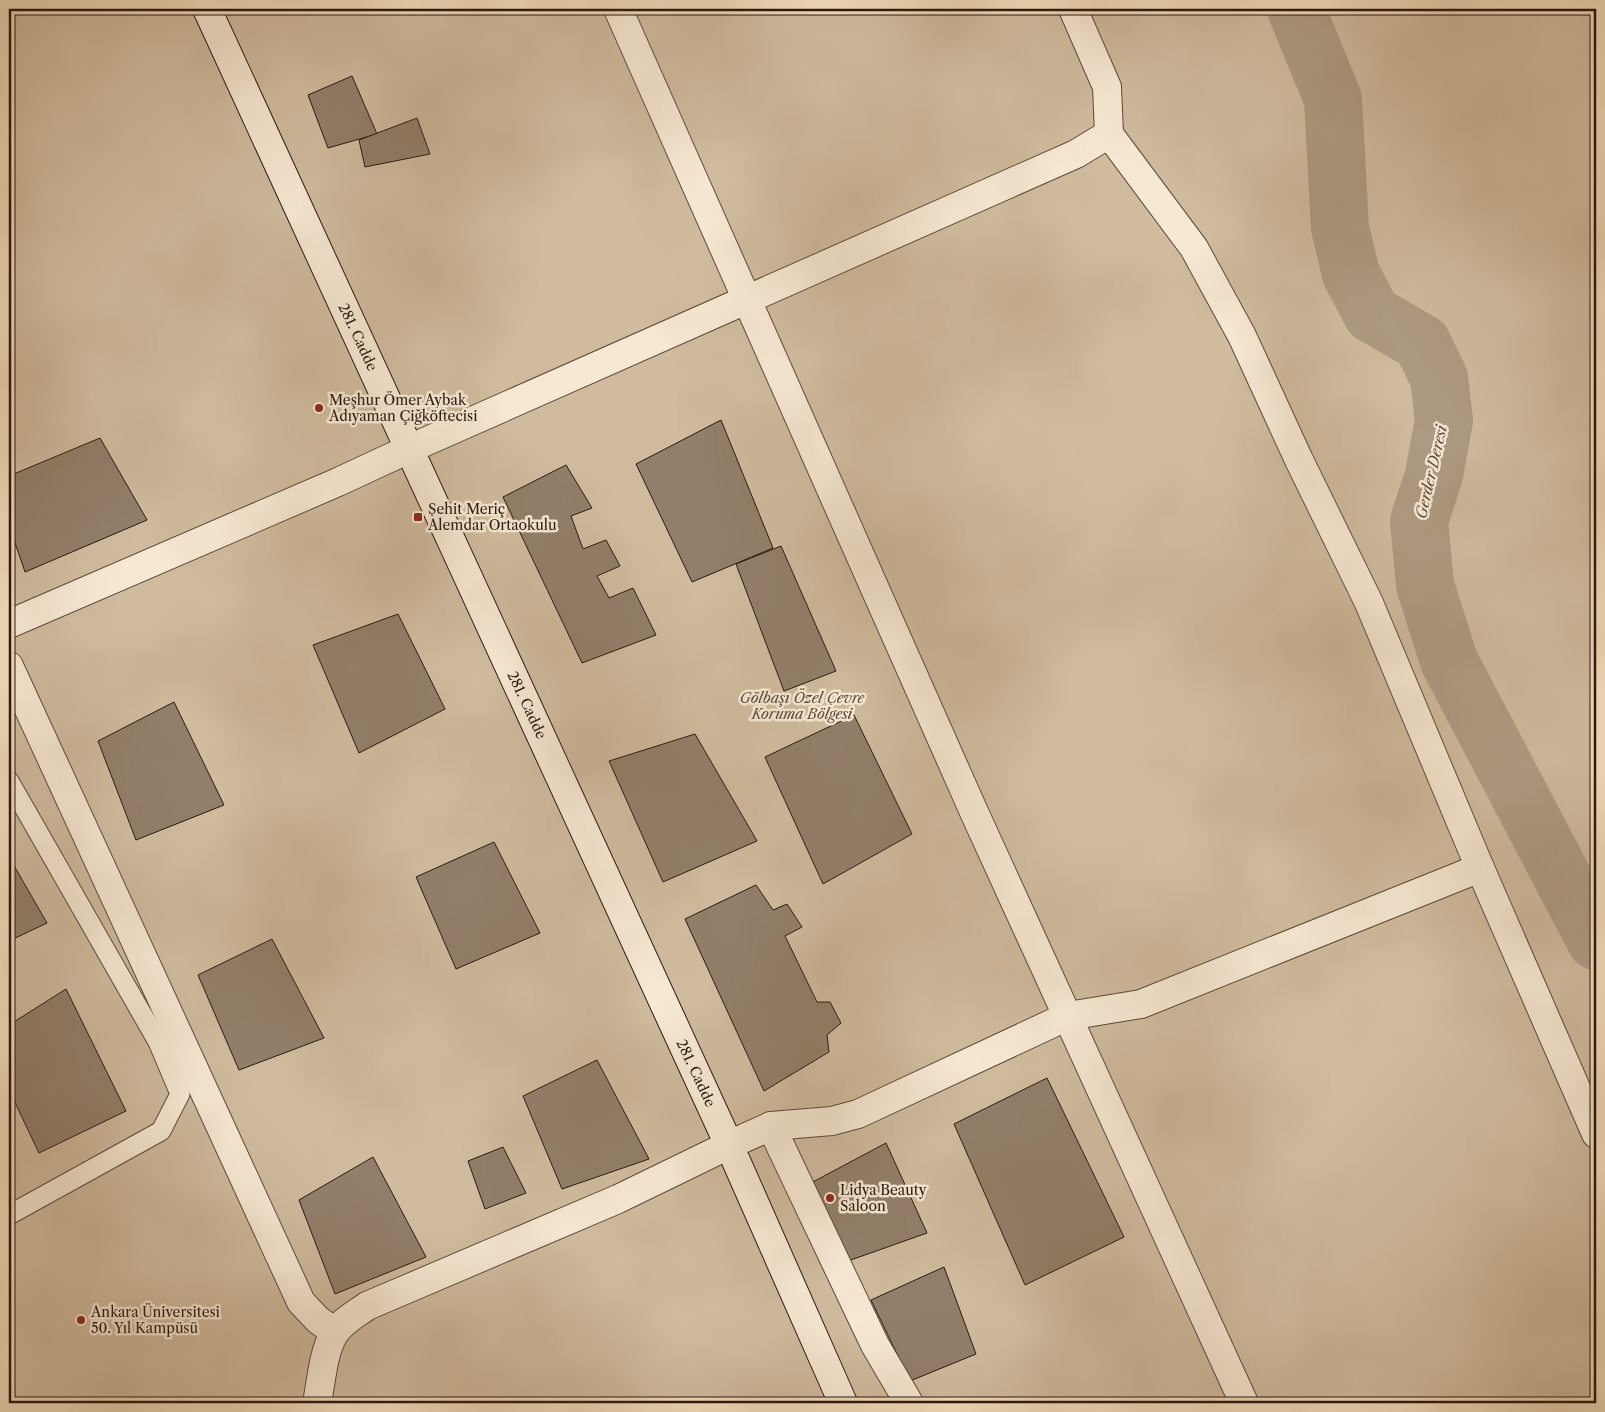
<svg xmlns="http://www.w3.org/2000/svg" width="1605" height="1412" font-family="'Libre Caslon Text',serif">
  <rect width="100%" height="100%" fill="#f3dcbb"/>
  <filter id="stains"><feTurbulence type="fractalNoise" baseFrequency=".004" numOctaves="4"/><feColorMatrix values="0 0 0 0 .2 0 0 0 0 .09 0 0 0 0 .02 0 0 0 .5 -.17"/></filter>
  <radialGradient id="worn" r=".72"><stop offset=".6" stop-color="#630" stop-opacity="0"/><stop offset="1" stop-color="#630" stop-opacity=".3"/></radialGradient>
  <rect fill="#d0bb9e" stroke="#7c6a58" x="9" y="9" width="1587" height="1394"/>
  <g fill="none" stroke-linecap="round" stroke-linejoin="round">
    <path stroke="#ae9a82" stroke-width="58" d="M1296 9 1333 99 1340 228 1351 274 1372 314 1422 343 1439 378 1444 420 1434 475 1419 521 1425 585 1449 661 1596 941"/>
  </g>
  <g fill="#927e6a" stroke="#281912">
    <path d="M352 76 377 134 328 148 308 95Z"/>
    <path d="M417 118 430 154 365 167 359 140Z"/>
    <path d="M721 420 773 548 692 582 636 464Z"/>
    <path d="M100 438 147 520 25 572 9 525V476Z"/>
    <path d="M566 465 592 508 571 516 583 549 606 540 620 566 597 576 609 598 633 588 656 635 582 663 503 497Z"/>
    <path d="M781 546 836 671 784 691 736 564Z"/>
    <path d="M398 614 445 709 359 753 313 645Z"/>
    <path d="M174 702 224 805 136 840 98 741Z"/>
    <path d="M854 715 912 834 823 884 765 757Z"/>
    <path d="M695 734 757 841 663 882 609 761Z"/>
    <path d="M494 842 540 933 456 969 416 877Z"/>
    <path d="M9 857 47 923 9 941Z"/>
    <path d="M756 885 773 910 787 904 802 927 785 936 817 1002H830L841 1023 827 1035 829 1052 764 1091 685 919Z"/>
    <path d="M272 939 324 1038 239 1070 198 975Z"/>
    <path d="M66 989 126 1111 39 1153 9 1090V1025Z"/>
    <path d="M597 1060 649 1159 562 1189 523 1096Z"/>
    <path d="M1047 1078 1124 1237 1025 1285 954 1124Z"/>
    <path d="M886 1143 927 1233 848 1261 809 1184Z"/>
    <path d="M503 1147 526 1193 485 1209 468 1161Z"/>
    <path d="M373 1157 426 1257 335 1294 299 1200Z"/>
    <path d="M944 1267 976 1354 910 1381 871 1300Z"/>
  </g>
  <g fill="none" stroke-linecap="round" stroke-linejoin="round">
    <g stroke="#5b4a3c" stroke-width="21">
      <path id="lane" d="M9 781 158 1042 180 1094 161 1131 9 1215"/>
    </g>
    <g stroke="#5b4a3c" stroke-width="30">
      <g id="street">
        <path d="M618 9 974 812 1244 1403"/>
        <path d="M1109 134 1194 248 1242 336 1299 460 1369 603 1480 868 1596 1134"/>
        <path d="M9 624 338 482 409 449 1076 154 1109 134 1107 87 1073 9"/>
        <path d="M9 666 301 1302 318 1320 335 1332"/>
        <path d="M771 1126 875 1345 909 1403"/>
        <path d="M317 1403C321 1383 323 1352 334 1334 341 1322 356 1314 367 1306L618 1199 729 1145 771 1126 832 1121 858 1114 1068 1016 1141 1004 1480 868"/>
      </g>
    </g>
    <g stroke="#281912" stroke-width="30">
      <path id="secondary" d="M207 9 729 1145 843 1403"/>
    </g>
    <use href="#lane" stroke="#f7e8d3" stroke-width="19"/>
    <use href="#street" stroke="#f7e8d3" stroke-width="28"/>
    <use href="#secondary" stroke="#f7e8d3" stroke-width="28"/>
  </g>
  <g fill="#8f2418" stroke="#f7e8d3" stroke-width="2">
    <circle cx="319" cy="408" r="5"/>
    <rect x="413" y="512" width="10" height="10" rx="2.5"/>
    <circle cx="830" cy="1198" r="5"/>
    <circle cx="81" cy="1320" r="5"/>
  </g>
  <g text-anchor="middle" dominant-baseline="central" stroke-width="5" stroke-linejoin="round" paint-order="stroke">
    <g font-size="14" fill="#281912" stroke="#f7e8d3">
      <text transform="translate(358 337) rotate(65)">281. Cadde</text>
      <text transform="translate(527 705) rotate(65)">281. Cadde</text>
      <text transform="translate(696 1073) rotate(65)">281. Cadde</text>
    </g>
    <g font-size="14" fill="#281912" stroke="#f7e8d3" text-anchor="start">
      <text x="329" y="400">Meşhur Ömer Aybak<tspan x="329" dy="16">Adıyaman Çiğköftecisi</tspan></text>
      <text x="428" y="509">Şehit Meriç<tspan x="428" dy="16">Alemdar Ortaokulu</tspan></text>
      <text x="840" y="1190">Lidya Beauty<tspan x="840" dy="16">Saloon</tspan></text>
      <text x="91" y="1312">Ankara Üniversitesi<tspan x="91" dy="16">50. Yıl Kampüsü</tspan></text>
    </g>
    <g font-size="14" font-style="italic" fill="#5a4a3c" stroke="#f7e8d3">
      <text x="802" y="698">Gölbaşı Özel Çevre<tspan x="802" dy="16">Koruma Bölgesi</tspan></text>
    </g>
    <g font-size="15" font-style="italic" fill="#5e4d3f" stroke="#f7e8d3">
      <text transform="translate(1431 472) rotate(-77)">Gerder Deresi</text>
    </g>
  </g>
  <rect width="1605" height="1412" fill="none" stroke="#f3dcbb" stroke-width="30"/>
  <rect x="10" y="10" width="1585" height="1392" fill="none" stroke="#281912" stroke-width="2.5"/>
  <rect x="15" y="15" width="1575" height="1382" fill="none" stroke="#281912"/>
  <rect width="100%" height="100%" filter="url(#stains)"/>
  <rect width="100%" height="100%" fill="url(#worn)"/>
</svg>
